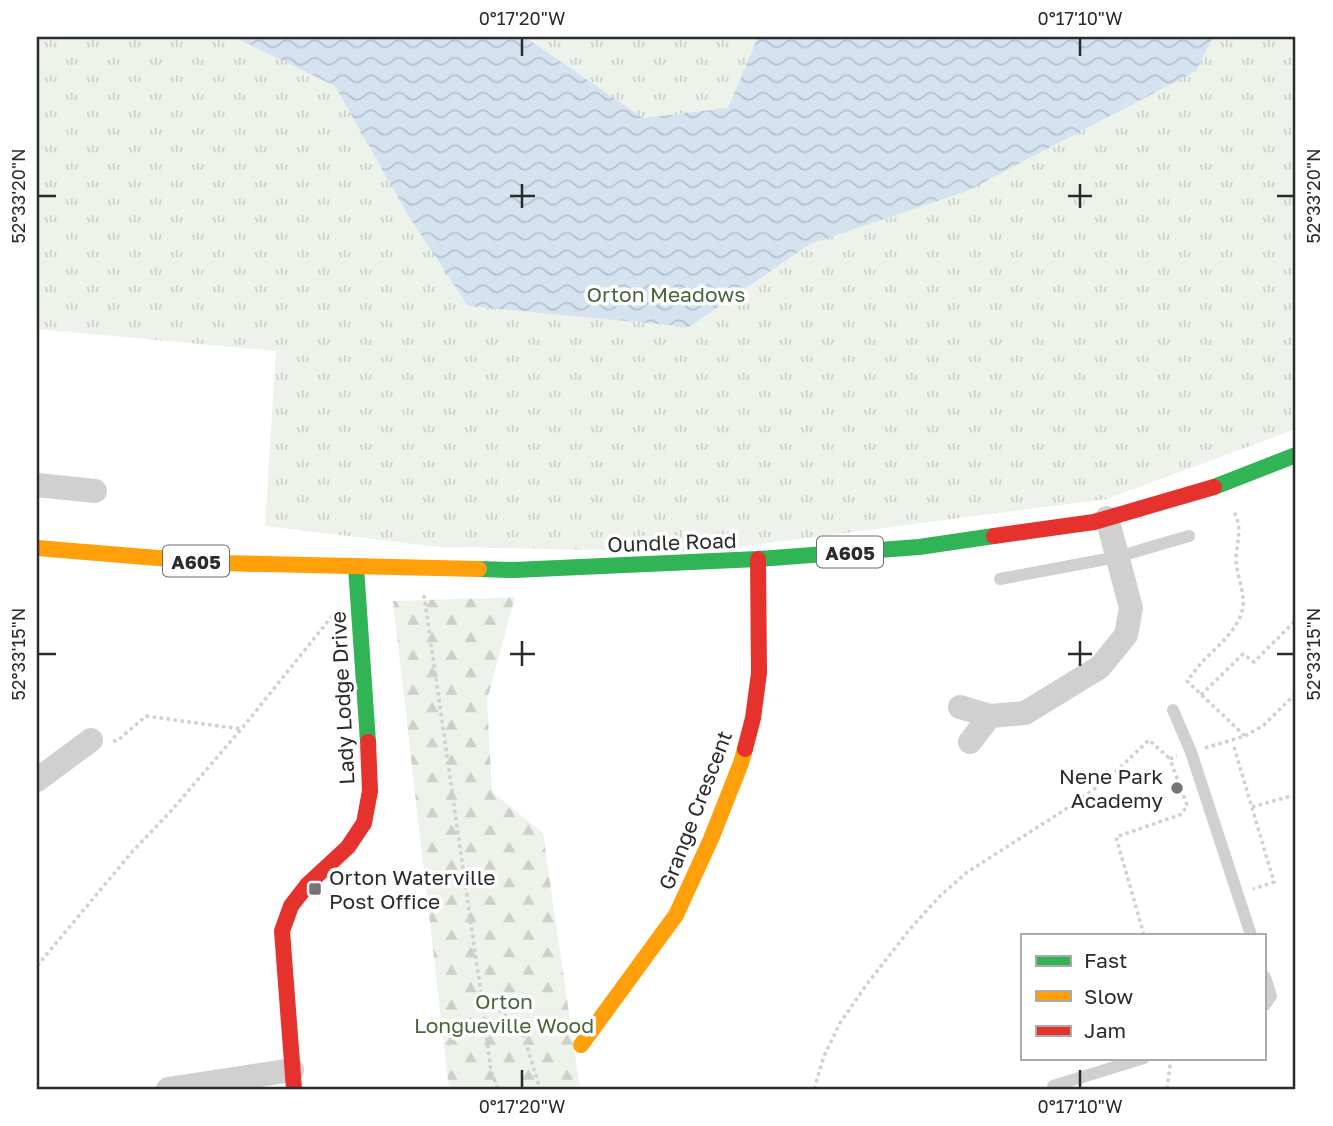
<svg xmlns="http://www.w3.org/2000/svg" width="1333" height="1126" font-family="'Golos Text',sans-serif">
  <defs>
    <pattern id="grass-tufts" width="24" height="20" patternUnits="userSpaceOnUse" patternTransform="scale(1.75)"><rect width="24" height="20" fill="#edf3ea"/><path d="M3 7l-1-3M5 7V3M7 7l1-3M15 17l-1-3M17 17v-4M19 17l1-3" fill="none" stroke="#cbd0c9"/></pattern>
    <pattern id="forest-firs" width="22" height="20" patternUnits="userSpaceOnUse" patternTransform="scale(1.75)"><rect width="22" height="20" fill="#edf3ea"/><path d="M5 1l3.5 6h-7zM16 11l3.5 6h-7z" fill="#cbd0c9"/></pattern>
    <pattern id="water-waves" width="16" height="10" patternUnits="userSpaceOnUse" patternTransform="scale(1.75)"><rect width="16" height="10" fill="#d5e2f0"/><path d="M0 5q4-4 8 0t8 0" fill="none" stroke="#b7c2ce"/></pattern>
  </defs>
  <rect width="100%" height="100%" fill="#fff"/>
  <path fill="url(#grass-tufts)" d="M37 37H1296V429L1107 499 701 552 439 547 265 526 276 351 37 329Z"/>
  <path fill="url(#forest-firs)" d="M515 597 487 700 492 792 543 833 580 1089H449L393 601Z"/>
  <path fill="url(#water-waves)" d="M234 37H525L643 118 728 108 758 37H1213L1196 71 967 191 810 244 689 327 468 306 408 215 335 86Z"/>
  <g fill="none" stroke-linecap="round" stroke-linejoin="round">
    <g stroke="#d0d0d0" stroke-width="3.5" stroke-dasharray="3.5 3.5" stroke-linecap="butt">
      <path d="M424 595 481 994 522 1030 540 1089"/>
      <path d="M1201 695 1243 654 1254 662 1296 620"/>
      <path d="M1245 736 1264 725 1296 693"/>
      <path d="M113 741H117L146 716 241 729"/>
      <path d="M1234 747 1274 882 1253 889"/>
      <path d="M1205 748 1245 736 1187 681C1193 674 1198 666 1204 660 1219 645 1239 629 1243 607 1245 591 1236 575 1236 558 1237 541 1243 526 1233 510"/>
      <path d="M1252 807 1291 796"/>
      <path d="M1144 935 1116 837 1182 814 1187 805 1170 759 1177 756"/>
      <path d="M37 966 132 852 171 811 243 727 333 615"/>
      <path d="M481 996 491 1071 498 1089"/>
      <path d="M814 1089 824 1056 840 1023 867 984 910 929 940 896 966 873 1069 807 1108 779 1149 740 1170 759"/>
      <path d="M1167 1089 1171 1058"/>
    </g>
    <g stroke="#d0d0d0" stroke-width="12">
      <path d="M1000 579 1117 557 1189 536"/>
      <path d="M1173 710 1191 752 1251 935"/>
      <path d="M1265 977 1271 996 1265 1005"/>
      <path d="M1053 1086 1144 1058"/>
    </g>
    <g stroke="#d0d0d0" stroke-width="24">
      <path d="M37 485 95 491"/>
      <path d="M960 707 990 716 1025 713 1100 667 1126 635 1131 608 1107 518"/>
      <path d="M970 742 990 716"/>
      <path d="M37 780 91 740"/>
      <path d="M168 1089 292 1070"/>
    </g>
    <g stroke="#30b455" stroke-width="16">
      <path d="M1214 487 1296 455"/>
      <path d="M356 567 368 742"/>
      <path d="M479 569 514 570 758 559 919 547 994 536"/>
    </g>
    <g stroke="#ff9f0a" stroke-width="16">
      <path d="M37 548 218 563 479 569"/>
      <path d="M581 1045 676 915 711 839 741 763 745 749"/>
    </g>
    <g stroke="#e5322d" stroke-width="16">
      <path d="M994 536 1094 522 1214 487"/>
      <path d="M745 749 753 718 759 673 758 559"/>
      <path d="M294 1089 282 931 291 906 308 884 348 847 364 823 370 791 368 742"/>
    </g>
  </g>
  <path fill="none" stroke="#2b2b2b" stroke-width="2.5" d="M522 38V56M1080 38V56M522 184V208M1080 184V208M38 196H56M510 196H535M1068 196H1092M1277 196H1294M522 641V666M1080 641V666M38 654H56M510 654H535M1068 654H1092M1277 654H1294M522 1070V1088M1080 1070V1088"/>
  <g fill="#757575" stroke="#fff" stroke-width="2.5">
    <circle cx="1177" cy="788" r="7"/>
    <rect x="308" y="882" width="14" height="14" rx="3.5"/>
  </g>
  <g text-anchor="middle" dominant-baseline="central" stroke-width="7" stroke-linejoin="round" paint-order="stroke">
    <g fill="#fff" stroke="#6b6b6b" stroke-width="2">
      <rect x="817" y="536.5" width="66" height="31" rx="5"/>
      <rect x="163" y="545.5" width="66" height="31" rx="5"/>
    </g>
    <g font-size="19" font-weight="bold" fill="#2b2b2b">
      <text x="850" y="552">A605</text>
      <text x="196" y="561">A605</text>
    </g>
    <g font-size="21" fill="#486739" stroke="#fff">
      <text x="666" y="294">Orton Meadows</text>
      <text x="504" y="1001">Orton<tspan x="504" dy="24">Longueville Wood</tspan></text>
    </g>
    <g font-size="21" fill="#2b2b2b" stroke="#fff">
      <text transform="translate(672 542) rotate(-2)">Oundle Road</text>
      <text transform="translate(342 698) rotate(-93)">Lady Lodge Drive</text>
      <text transform="translate(695 810) rotate(-69)">Grange Crescent</text>
    </g>
    <g font-size="21" fill="#2b2b2b" stroke="#fff" text-anchor="end">
      <text x="1163" y="776">Nene Park<tspan x="1163" dy="24">Academy</tspan></text>
      <text x="329" y="877" text-anchor="start">Orton Waterville<tspan x="329" dy="24">Post Office</tspan></text>
    </g>
  </g>
  <rect width="1333" height="1126" fill="none" stroke="#ffffff" stroke-width="77"/>
  <rect x="1021" y="934" width="245" height="126" fill="#ffffff" stroke="#aaaaaa" stroke-width="2"/>
  <rect x="1036" y="956" width="35" height="10" fill="#30b455" stroke="#aaaaaa" stroke-width="2"/>
  <text x="1084" y="968" font-size="21" fill="#2b2b2b">Fast</text>
  <rect x="1036" y="991" width="35" height="10" fill="#ff9f0a" stroke="#aaaaaa" stroke-width="2"/>
  <text x="1084" y="1004" font-size="21" fill="#2b2b2b">Slow</text>
  <rect x="1036" y="1026" width="35" height="10" fill="#e5322d" stroke="#aaaaaa" stroke-width="2"/>
  <text x="1084" y="1038" font-size="21" fill="#2b2b2b">Jam</text>
  <rect x="38" y="38" width="1256" height="1050" fill="none" stroke="#2b2b2b" stroke-width="2.5"/>
  <g font-size="18" text-anchor="middle" fill="#2b2b2b">
    <text x="522" y="25">0°17'20"W</text>
    <text x="1080" y="25">0°17'10"W</text>
    <text transform="translate(19 196) rotate(-90)" y="6">52°33'20"N</text>
    <text transform="translate(1314 196) rotate(-90)" y="6">52°33'20"N</text>
    <text transform="translate(19 654) rotate(-90)" y="6">52°33'15"N</text>
    <text transform="translate(1314 654) rotate(-90)" y="6">52°33'15"N</text>
    <text x="522" y="1113">0°17'20"W</text>
    <text x="1080" y="1113">0°17'10"W</text>
  </g>
</svg>
